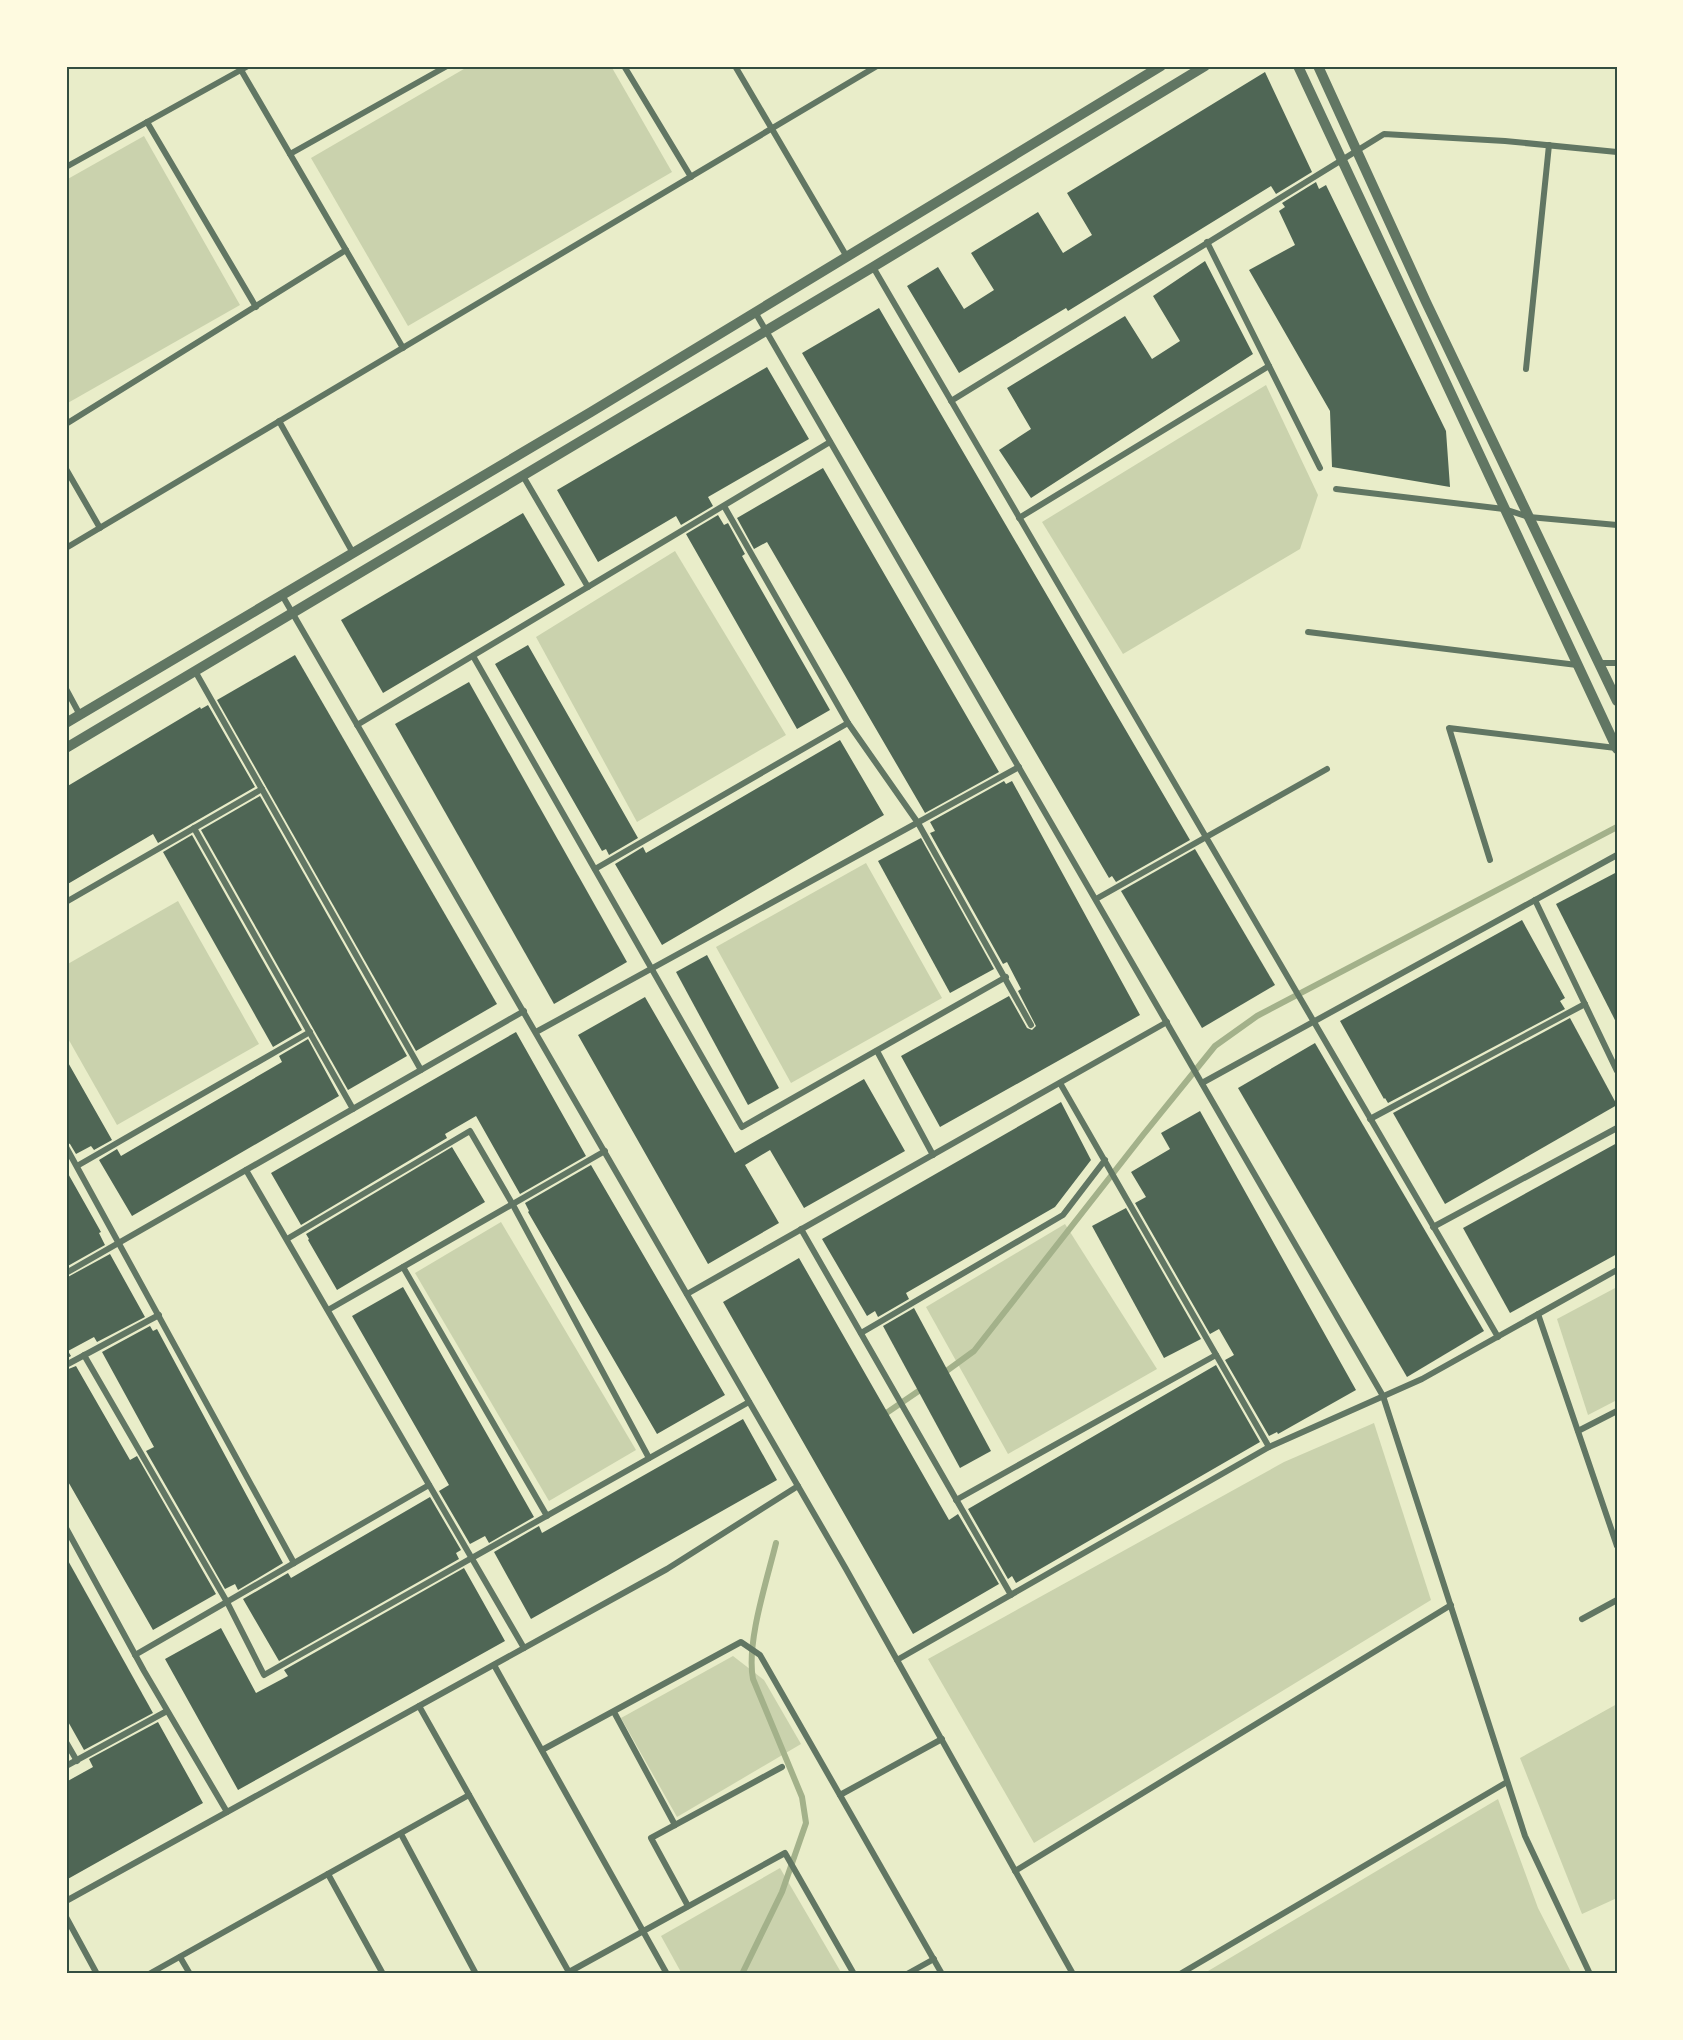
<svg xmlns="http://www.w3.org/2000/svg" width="1683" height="2040" font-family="'Crimson Pro',serif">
  <rect width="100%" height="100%" fill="#e9edc9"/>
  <g fill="#cad2ad">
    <path d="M469 66H611L672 172 408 326 311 158Z"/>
    <path d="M144 136 240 305 66 404V180Z"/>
    <path d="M1266 385 1318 495 1300 549 1123 654 1042 522Z"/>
    <path d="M675 551 786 735 637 822 536 637Z"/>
    <path d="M866 863 942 998 791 1083 716 947Z"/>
    <path d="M178 901 259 1044 117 1125 66 1035V965Z"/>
    <path d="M501 1222 636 1450 549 1501 415 1273Z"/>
    <path d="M1065 1224 1157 1369 1008 1454 926 1307Z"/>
    <path d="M1617 1287V1400L1588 1415 1557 1319Z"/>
    <path d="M1374 1423 1431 1600 1034 1843 928 1659 1284 1462Z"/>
    <path d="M733 1656 764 1680 801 1744 677 1817 621 1718Z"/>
    <path d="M1617 1704V1898L1582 1914 1520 1758Z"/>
    <path d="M1498 1799 1538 1908 1572 1974H1203Z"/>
    <path d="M780 1868 842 1974H682L661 1936Z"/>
  </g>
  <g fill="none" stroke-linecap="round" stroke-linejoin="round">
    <g stroke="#a3b18a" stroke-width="6">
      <path d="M941 1375 974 1351 1143 1135 1215 1046 1257 1016 1617 827"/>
      <path d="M882 1416 923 1388"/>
      <path d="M742 1974 782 1892 806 1823 802 1797 753 1679C746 1643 767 1580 776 1543"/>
    </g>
  </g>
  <g fill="#4f6655">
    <path d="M1265 72 1312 172 1276 194 1271 186 1068 311 1066 308 959 373 907 286 938 267 964 309 994 290 971 253 1038 212 1063 253 1092 235 1067 193Z"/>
    <path d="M1316 182 1319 189 1326 185 1446 431 1450 487 1332 467 1330 411 1249 270 1295 245 1279 211 1285 207 1282 203Z"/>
    <path d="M1205 261 1253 354 1031 498 999 450 1031 429 1007 388 1125 316 1152 359 1180 341 1153 296Z"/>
    <path d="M879 308 1190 840 1116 882 1112 876 1109 878 802 353Z"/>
    <path d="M767 367 809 439 708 497 713 506 681 525 676 516 598 562 557 490Z"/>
    <path d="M823 468 999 772 925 813 767 542 754 549 737 518Z"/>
    <path d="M523 513 565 585 383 693 341 620Z"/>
    <path d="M718 515 724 525 728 523 745 554 742 556 830 710 797 729 686 534Z"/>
    <path d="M528 645 638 838 609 855 606 849 602 851 495 664Z"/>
    <path d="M295 655 497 1004 416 1051 217 700Z"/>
    <path d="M469 682 627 962 554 1004 395 724Z"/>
    <path d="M208 705 255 787 158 843 153 834 66 885V787L200 707 201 709Z"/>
    <path d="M840 740 884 815 662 945 615 864 643 847 646 853Z"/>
    <path d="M1004 781 1006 784 1012 781 1140 1015 940 1127 901 1056 1009 996 1027 1028 1032 1030 1036 1026 1018 991 1021 989 1007 962 1003 964 930 833 935 831 930 822Z"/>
    <path d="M260 796 407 1056 348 1090 201 830Z"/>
    <path d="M192 835 302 1030 273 1047 163 852Z"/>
    <path d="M921 838 994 969 950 993 878 861Z"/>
    <path d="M1195 849 1275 985 1202 1028 1121 891Z"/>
    <path d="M1617 872V1024L1556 904Z"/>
    <path d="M1522 920 1565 998 1560 1001 1565 1009 1388 1103 1385 1098 1384 1099 1340 1021Z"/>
    <path d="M707 955 779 1088 748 1105 676 972Z"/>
    <path d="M645 997 735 1153 864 1079 905 1151 804 1208 770 1150 745 1165 779 1223 708 1264 578 1035Z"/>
    <path d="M1570 1018 1617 1105 1445 1204 1393 1113Z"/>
    <path d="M516 1032 586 1156 520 1194 476 1116 445 1134 447 1138 301 1225 271 1173Z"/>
    <path d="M308 1039 339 1096 132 1216 99 1160 117 1149 121 1156 282 1062 279 1056Z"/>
    <path d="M1315 1043 1484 1331 1407 1377 1238 1088Z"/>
    <path d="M66 1059 112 1140 94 1150 91 1146 76 1154 70 1144 66 1142Z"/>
    <path d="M1061 1102 1091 1160 1055 1207 906 1293 909 1299 878 1317 875 1311 867 1316 822 1239Z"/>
    <path d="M1200 1111 1356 1390 1278 1434 1277 1432 1269 1436 1225 1360 1234 1355 1219 1329 1210 1334 1135 1203 1146 1197 1131 1172 1170 1149 1161 1133Z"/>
    <path d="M1617 1143V1254L1510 1313 1463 1228Z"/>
    <path d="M452 1147 485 1202 337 1290 308 1240 309 1239 306 1234Z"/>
    <path d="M591 1165 725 1395 657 1434 528 1212 529 1211 525 1203Z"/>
    <path d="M66 1170 101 1232 99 1233 105 1245 66 1267Z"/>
    <path d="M1126 1208 1201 1339 1164 1358 1092 1226Z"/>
    <path d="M110 1254 145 1317 97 1342 94 1337 68 1351 71 1356 66 1359V1278Z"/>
    <path d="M799 1258 949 1520 958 1514 999 1584 913 1634 723 1302Z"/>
    <path d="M403 1287 534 1517 489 1543 485 1536 470 1544 439 1491 449 1485 352 1316Z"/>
    <path d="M914 1308 991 1451 960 1468 883 1326Z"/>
    <path d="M150 1326 153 1331 157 1329 283 1563 238 1590 235 1584 225 1589 146 1451 154 1447 102 1352Z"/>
    <path d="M1216 1365 1260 1442 1016 1583 1012 1576 1008 1579 968 1509Z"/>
    <path d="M76 1366 130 1460 137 1456 216 1594 153 1630 66 1478V1370Z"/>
    <path d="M743 1419 777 1480 531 1619 494 1552 539 1526 542 1533Z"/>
    <path d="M430 1497 461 1550 456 1553 459 1559 279 1661 243 1599 288 1573 291 1578Z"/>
    <path d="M66 1557 153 1713 84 1750 66 1718Z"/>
    <path d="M464 1568 505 1641 238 1790 165 1659 221 1628 256 1693 288 1676 284 1670Z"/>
    <path d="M158 1722 203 1803 66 1880V1782L93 1767 89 1759Z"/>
  </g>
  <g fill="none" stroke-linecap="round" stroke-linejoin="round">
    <g stroke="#617663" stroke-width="6">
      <path d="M624 66 691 177"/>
      <path d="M735 66 847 257"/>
      <path d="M241 70 403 348"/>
      <path d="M147 122 256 307"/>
      <path d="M290 154 447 66"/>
      <path d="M66 167 248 66"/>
      <path d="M1207 242 1320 468"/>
      <path d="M873 267 1498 1337"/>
      <path d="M755 312 1383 1396 1525 1836 1590 1974"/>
      <path d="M1526 369 1549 145"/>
      <path d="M951 401 1384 134 1505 141 1617 152"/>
      <path d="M279 421 353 553"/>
      <path d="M66 424 346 250"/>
      <path d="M66 469 100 528"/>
      <path d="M523 476 588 587"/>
      <path d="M1336 489 1504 509 1529 517 1617 525"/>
      <path d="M724 506 848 723 918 823 1031 1025"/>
      <path d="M1019 518 1269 366"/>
      <path d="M66 548 877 66"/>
      <path d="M282 595 846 1569 1073 1974"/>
      <path d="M1308 632 1577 665"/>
      <path d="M473 656 742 1127 1006 977"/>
      <path d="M1599 663H1617"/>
      <path d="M195 671 421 1070"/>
      <path d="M66 689 80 715"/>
      <path d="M357 725 830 442"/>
      <path d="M194 828 353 1109"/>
      <path d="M1490 860 1449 728 1616 748"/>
      <path d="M595 869 848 723"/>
      <path d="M1096 899 1327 769"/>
      <path d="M1535 900 1617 1071"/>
      <path d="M66 902 262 789"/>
      <path d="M536 1032 1019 767"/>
      <path d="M877 1051 933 1155"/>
      <path d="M1060 1083 1269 1447"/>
      <path d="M1202 1083 1617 855"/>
      <path d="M1370 1119 1585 1004"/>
      <path d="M66 1147 294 1563"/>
      <path d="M77 1166 310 1032"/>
      <path d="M246 1170 524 1648"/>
      <path d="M1433 1227 1617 1128"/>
      <path d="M801 1229 1011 1595"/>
      <path d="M287 1239 470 1131 513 1205 649 1458"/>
      <path d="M403 1267 547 1516"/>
      <path d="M66 1273 524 1011"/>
      <path d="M687 1294 1167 1022"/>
      <path d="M328 1310 605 1151"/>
      <path d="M1538 1314 1617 1546"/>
      <path d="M861 1333 1063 1215 1105 1160"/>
      <path d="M84 1355 227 1602 264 1675 749 1402"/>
      <path d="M66 1365 159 1315"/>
      <path d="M1578 1431 1617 1411"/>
      <path d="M956 1500 1216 1355"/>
      <path d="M66 1528 144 1671 227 1812"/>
      <path d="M1582 1619 1617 1600"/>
      <path d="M135 1655 429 1485"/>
      <path d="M897 1660 1269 1447 1422 1379 1617 1270"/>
      <path d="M494 1665 667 1974"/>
      <path d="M419 1706 570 1974"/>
      <path d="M614 1712 675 1825"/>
      <path d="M66 1742 77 1761"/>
      <path d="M542 1750 741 1642 760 1655 942 1974"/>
      <path d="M66 1766 167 1711"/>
      <path d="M840 1795 942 1739"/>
      <path d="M401 1834 476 1974"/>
      <path d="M1015 1871 1451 1605"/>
      <path d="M328 1874 383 1974"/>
      <path d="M66 1901 667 1569 798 1486"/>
      <path d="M688 1906 651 1838 782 1767"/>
      <path d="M66 1917 97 1974"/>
      <path d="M180 1957 190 1974"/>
      <path d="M569 1972 785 1853 854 1974"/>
      <path d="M149 1974 469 1795"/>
      <path d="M907 1974 934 1959"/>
      <path d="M1180 1974 1507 1782"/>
    </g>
    <g stroke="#617663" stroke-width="10">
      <path d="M1298 66 1617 749"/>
      <path d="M1318 66 1426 302 1617 701"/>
      <path d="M66 723 591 412 1161 66"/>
      <path d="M66 748 873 267 1205 66"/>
    </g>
  </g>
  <rect width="1683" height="2040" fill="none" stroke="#fefae0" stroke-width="135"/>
  <rect x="68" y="68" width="1548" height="1904" fill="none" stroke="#344e41" stroke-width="2"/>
</svg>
